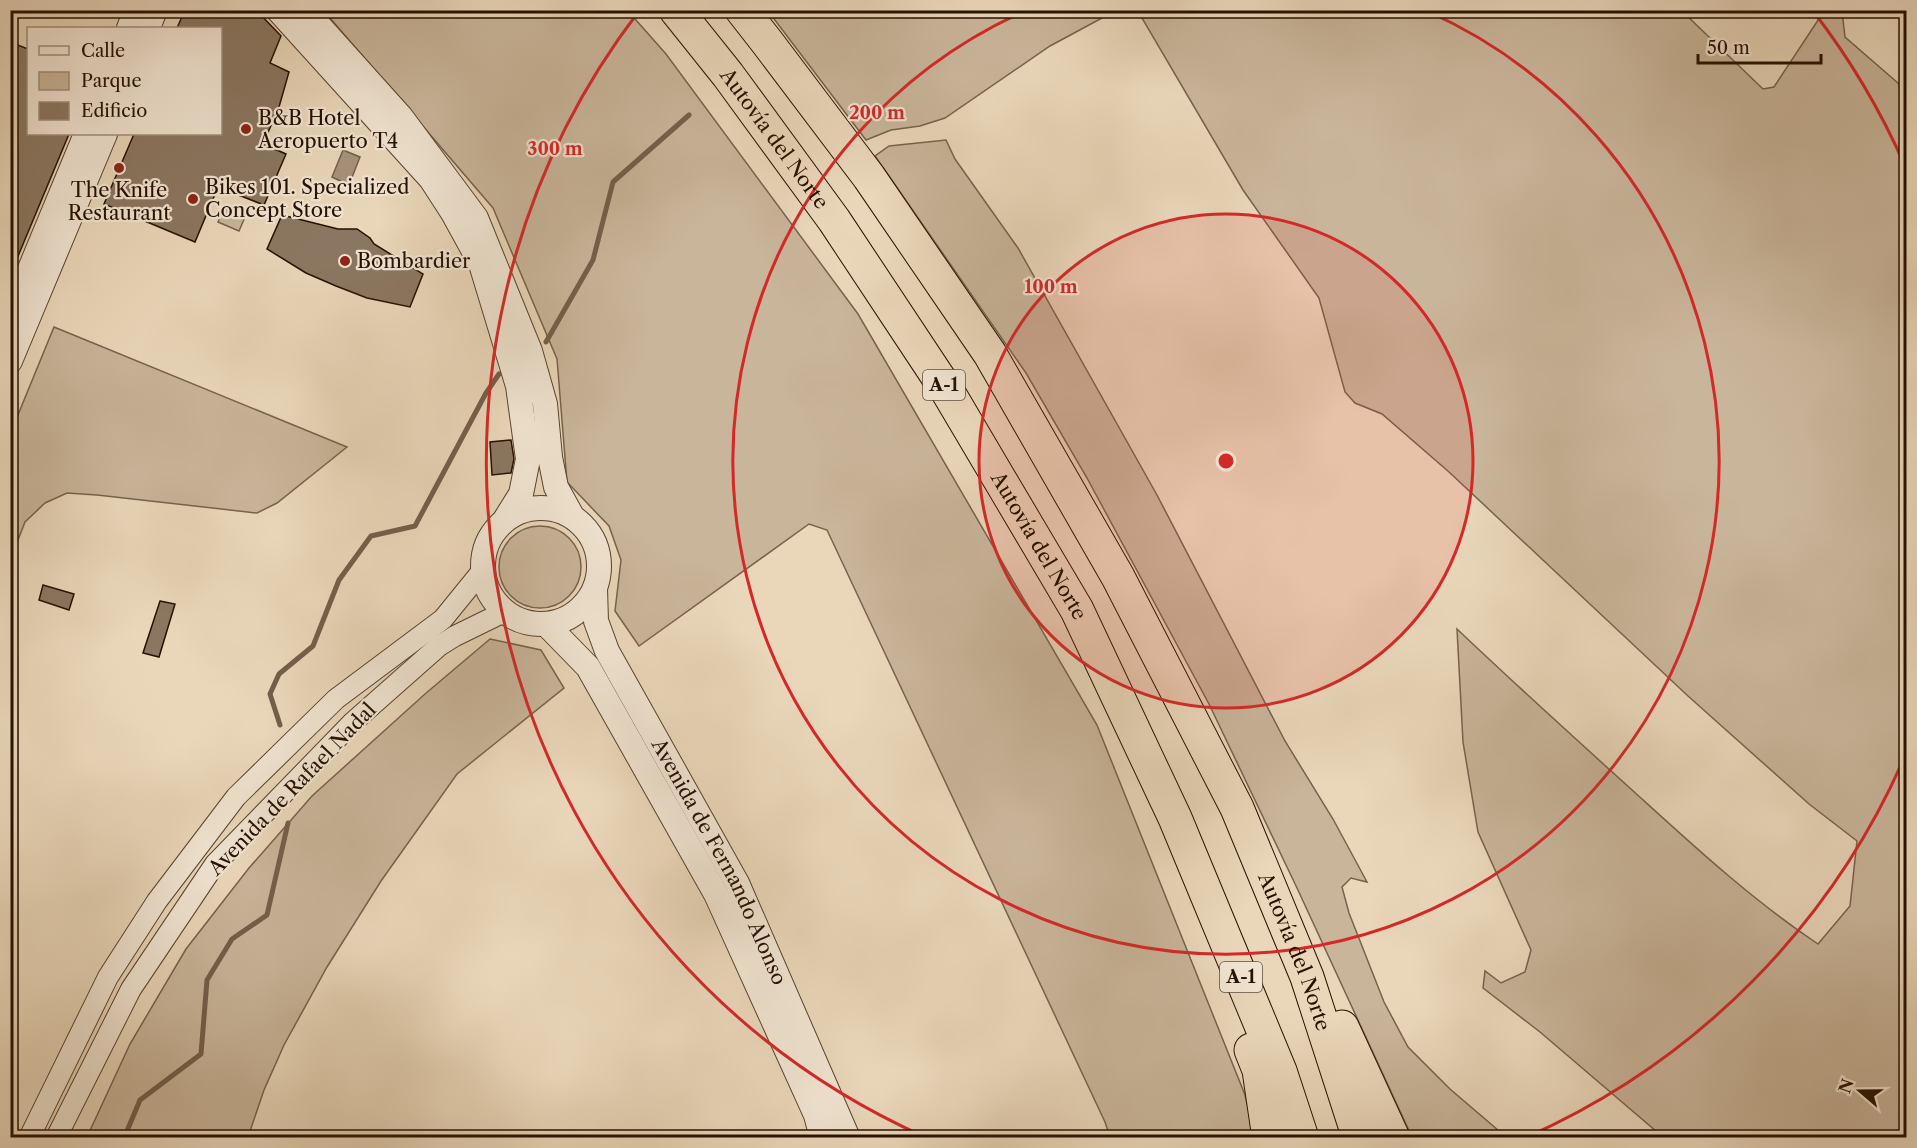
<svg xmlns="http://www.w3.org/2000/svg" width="1917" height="1148" font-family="'Libre Caslon Text',serif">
  <rect width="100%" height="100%" fill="#ead7ba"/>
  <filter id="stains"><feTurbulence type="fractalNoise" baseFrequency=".00333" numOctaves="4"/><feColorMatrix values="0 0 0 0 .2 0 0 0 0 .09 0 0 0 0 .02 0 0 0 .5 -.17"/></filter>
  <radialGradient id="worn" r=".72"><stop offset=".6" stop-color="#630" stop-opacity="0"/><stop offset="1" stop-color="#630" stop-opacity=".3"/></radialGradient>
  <g fill="#c9b59a" stroke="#77624d" stroke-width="1.5">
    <path d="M1143 10 1682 11 1763 89 1774 87 1824 11H1842L1845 37 1906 90V1137H1663L1540 1032 1483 988 1485 971 1501 983 1525 972 1531 950 1478 832 1463 742 1457 629C1518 687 1580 743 1642 799 1698 850 1755 902 1818 944L1850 906 1857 841 1809 804 1688 696 1449 472 1382 414 1355 403 1345 392 1319 298 1243 190 1139 13Z"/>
    <path d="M324 11H628L666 54 858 314 1097 725 1245 1095 1255 1137H1110L1105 1122 827 530 809 524 639 646 615 611 621 560 609 526 567 482 557 359 493 208Z"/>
    <path d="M768 11H1115L1050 46 945 118 920 126 891 130 866 140Z"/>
    <path d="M946 140 955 159 1018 248 1157 495 1285 741 1333 819 1367 882 1351 878 1342 887 1349 913 1384 1002 1408 1047 1450 1089 1506 1137H1412L1297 888 1209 704 1087 478 1026 373 875 156 889 146Z"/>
    <path d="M224 208 245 217 239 231 218 222Z"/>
    <path d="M54 327 347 447 277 503 257 513 97 495 67 493 45 503 25 522 11 558V432Z"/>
    <circle cx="540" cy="567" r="41"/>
    <path d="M490 639 541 650 564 688 457 774 381 881 327 967 284 1045 264 1090 248 1137H87L130 1044 186 949 249 868 312 796 425 694Z"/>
  </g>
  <path fill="#a7937b" stroke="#735f4a" stroke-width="1.5" d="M343 150 360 157 349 185 332 177Z"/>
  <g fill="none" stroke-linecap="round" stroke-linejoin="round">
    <g stroke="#735f4a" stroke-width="5">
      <path d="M546 342 593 260 613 182 689 115"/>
      <path d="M280 725 270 694 279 674 313 646 339 580 371 536 415 526 486 393 499 374"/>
      <path d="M124 1138 140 1100 201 1054 207 980 232 939 267 915 288 823"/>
    </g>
  </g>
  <g fill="#8b7761" stroke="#251000" stroke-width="1.5">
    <path d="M185 10H256L281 36 270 63 289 72 279 107 263 144 286 154 264 205 218 187 195 242 104 204 134 134H220V28H177Z"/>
    <path d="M10 42 28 49V134H69L11 273Z"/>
    <path d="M282 215 338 229H357L370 238 374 244 423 274 410 307 367 298 336 286 306 273 267 249Z"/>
    <path d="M511 440 514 459 511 473 492 475 490 442Z"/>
    <path d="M43 585 74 594 69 610 39 600Z"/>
    <path d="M160 601 175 604 159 657 143 653Z"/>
  </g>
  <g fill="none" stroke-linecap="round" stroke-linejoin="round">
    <g stroke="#56422e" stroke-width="22">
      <g id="minor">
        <path d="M29 1138 108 977 157 901 236 797 336 699 443 619 482 571"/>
        <path d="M56 1138 131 989 215 864 353 722 439 646 455 636 504 612"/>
      </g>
    </g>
    <g stroke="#56422e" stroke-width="26">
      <g id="tertiary">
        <path d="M278 10 431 179 453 213 481 264 518 386 528 459 521 494 506 518"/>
        <path d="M305 10 401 117 476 218 530 351 545 404 550 457 556 487 572 516"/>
        <path d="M129 28 136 10"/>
        <path d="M148 28 155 10"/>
        <path d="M10 317 86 134"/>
        <path d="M10 361 105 134"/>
        <circle cx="541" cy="566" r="58"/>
        <path id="s1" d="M595 588 596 621 607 651 737 883 848 1138"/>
        <path d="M547 625 588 667 716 894 816 1115 822 1138"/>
      </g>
    </g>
    <g stroke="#251000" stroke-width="35">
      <g id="motorway">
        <path id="s2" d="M676 10 728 75 834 220 948 392 1077 610 1175 818 1280 1071 1302 1138"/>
        <path id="s3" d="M742 10 767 42 869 177 990 354 1118 577 1237 808 1307 977 1359 1138"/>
        <path d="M1342 1027 1393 1138"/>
        <path d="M1251 1050 1259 1070 1269 1138"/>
      </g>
    </g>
    <use href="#minor" stroke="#f1e5d2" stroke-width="20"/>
    <use href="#tertiary" stroke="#f1e5d2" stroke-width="24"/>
    <use href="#motorway" stroke="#ead7ba" stroke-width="33"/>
  </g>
  <circle cx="1226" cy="461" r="247" fill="#d62828" fill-opacity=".12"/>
  <g fill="none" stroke="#d62828" stroke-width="3">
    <circle cx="1226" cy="461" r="247"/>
    <path d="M1427 11A493 493 0 1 1 1025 11"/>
    <path d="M1905 756A740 740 0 0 1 1527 1137M925 1137A740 740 0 0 1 639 11M1813 11A740 740 0 0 1 1905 166"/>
  </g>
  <g fill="#8f2418" stroke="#f1e5d2" stroke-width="2">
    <circle cx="246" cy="129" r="6"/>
    <circle cx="119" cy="168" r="6"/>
    <circle cx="193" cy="199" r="6"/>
    <circle cx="345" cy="261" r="6"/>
  </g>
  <g text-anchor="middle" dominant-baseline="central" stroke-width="4.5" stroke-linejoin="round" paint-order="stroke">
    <g fill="#f1e5d2" stroke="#62503f" stroke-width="1.5">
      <rect x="923" y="370" width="42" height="30" rx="4.5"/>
      <rect x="1220" y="962" width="42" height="30" rx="4.5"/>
    </g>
    <g font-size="18" font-weight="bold" fill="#251000">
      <text x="944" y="385">A-1</text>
      <text x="1241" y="977">A-1</text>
    </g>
    <g font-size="20" fill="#251000" stroke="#f1e5d2" text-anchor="start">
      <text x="258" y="118">B&amp;B Hotel<tspan x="258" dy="23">Aeropuerto T4</tspan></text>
      <text x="205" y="187">Bikes 101. Specialized<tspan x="205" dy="23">Concept Store</tspan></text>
      <text x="119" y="190" text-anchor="middle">The Knife<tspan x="119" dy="23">Restaurant</tspan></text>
      <text x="357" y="261">Bombardier</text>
    </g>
    <g font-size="20" fill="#251000" stroke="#f1e5d2">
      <text stroke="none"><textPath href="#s2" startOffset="162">Autovía del Norte</textPath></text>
      <text stroke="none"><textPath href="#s2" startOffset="648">Autovía del Norte</textPath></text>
      <text transform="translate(292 789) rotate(-46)">Avenida de Rafael Nadal</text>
      <text stroke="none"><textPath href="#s1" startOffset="304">Avenida de Fernando Alonso</textPath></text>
      <text stroke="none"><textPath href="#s3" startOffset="1096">Autovía del Norte</textPath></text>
    </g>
  </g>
  <circle cx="1226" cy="461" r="9" fill="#d62828" stroke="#f1e5d2" stroke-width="3"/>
  <g font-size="18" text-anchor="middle" font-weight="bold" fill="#d62828" stroke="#f1e5d2" stroke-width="4.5" stroke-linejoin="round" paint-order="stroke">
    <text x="877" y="119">200 m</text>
    <text x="555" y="155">300 m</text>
    <text x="1051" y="293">100 m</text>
  </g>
  <rect width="1917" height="1148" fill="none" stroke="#ead7ba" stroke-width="36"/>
  <rect x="12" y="12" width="1893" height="1124" fill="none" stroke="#251000" stroke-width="3"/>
  <rect x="18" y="18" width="1881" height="1112" fill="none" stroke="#251000" stroke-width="1.5"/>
  <rect x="27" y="27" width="195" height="108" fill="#f1e5d2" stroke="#9f907e" stroke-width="1.5"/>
  <rect x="39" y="46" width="30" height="9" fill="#f1e5d2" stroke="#9f907e" stroke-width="1.5"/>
  <text x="81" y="57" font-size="18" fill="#251000">Calle</text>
  <rect x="39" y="72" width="30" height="18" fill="#c9b59a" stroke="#9f907e" stroke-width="1.5"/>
  <text x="81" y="87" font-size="18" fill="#251000">Parque</text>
  <rect x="39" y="102" width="30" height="18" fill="#8b7761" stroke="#9f907e" stroke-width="1.5"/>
  <text x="81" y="117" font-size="18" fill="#251000">Edificio</text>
  <g transform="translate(1860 1091) rotate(290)" stroke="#f1e5d2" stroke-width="4.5" paint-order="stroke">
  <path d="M0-4.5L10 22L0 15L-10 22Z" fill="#251000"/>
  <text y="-9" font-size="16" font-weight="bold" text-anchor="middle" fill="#251000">N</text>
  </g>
  <path d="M1698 54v9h123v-9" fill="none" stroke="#251000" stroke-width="3"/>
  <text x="1707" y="54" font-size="18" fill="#251000" stroke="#f1e5d2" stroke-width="4.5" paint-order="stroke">50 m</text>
  <rect width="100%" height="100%" filter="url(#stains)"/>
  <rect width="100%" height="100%" fill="url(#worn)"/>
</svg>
